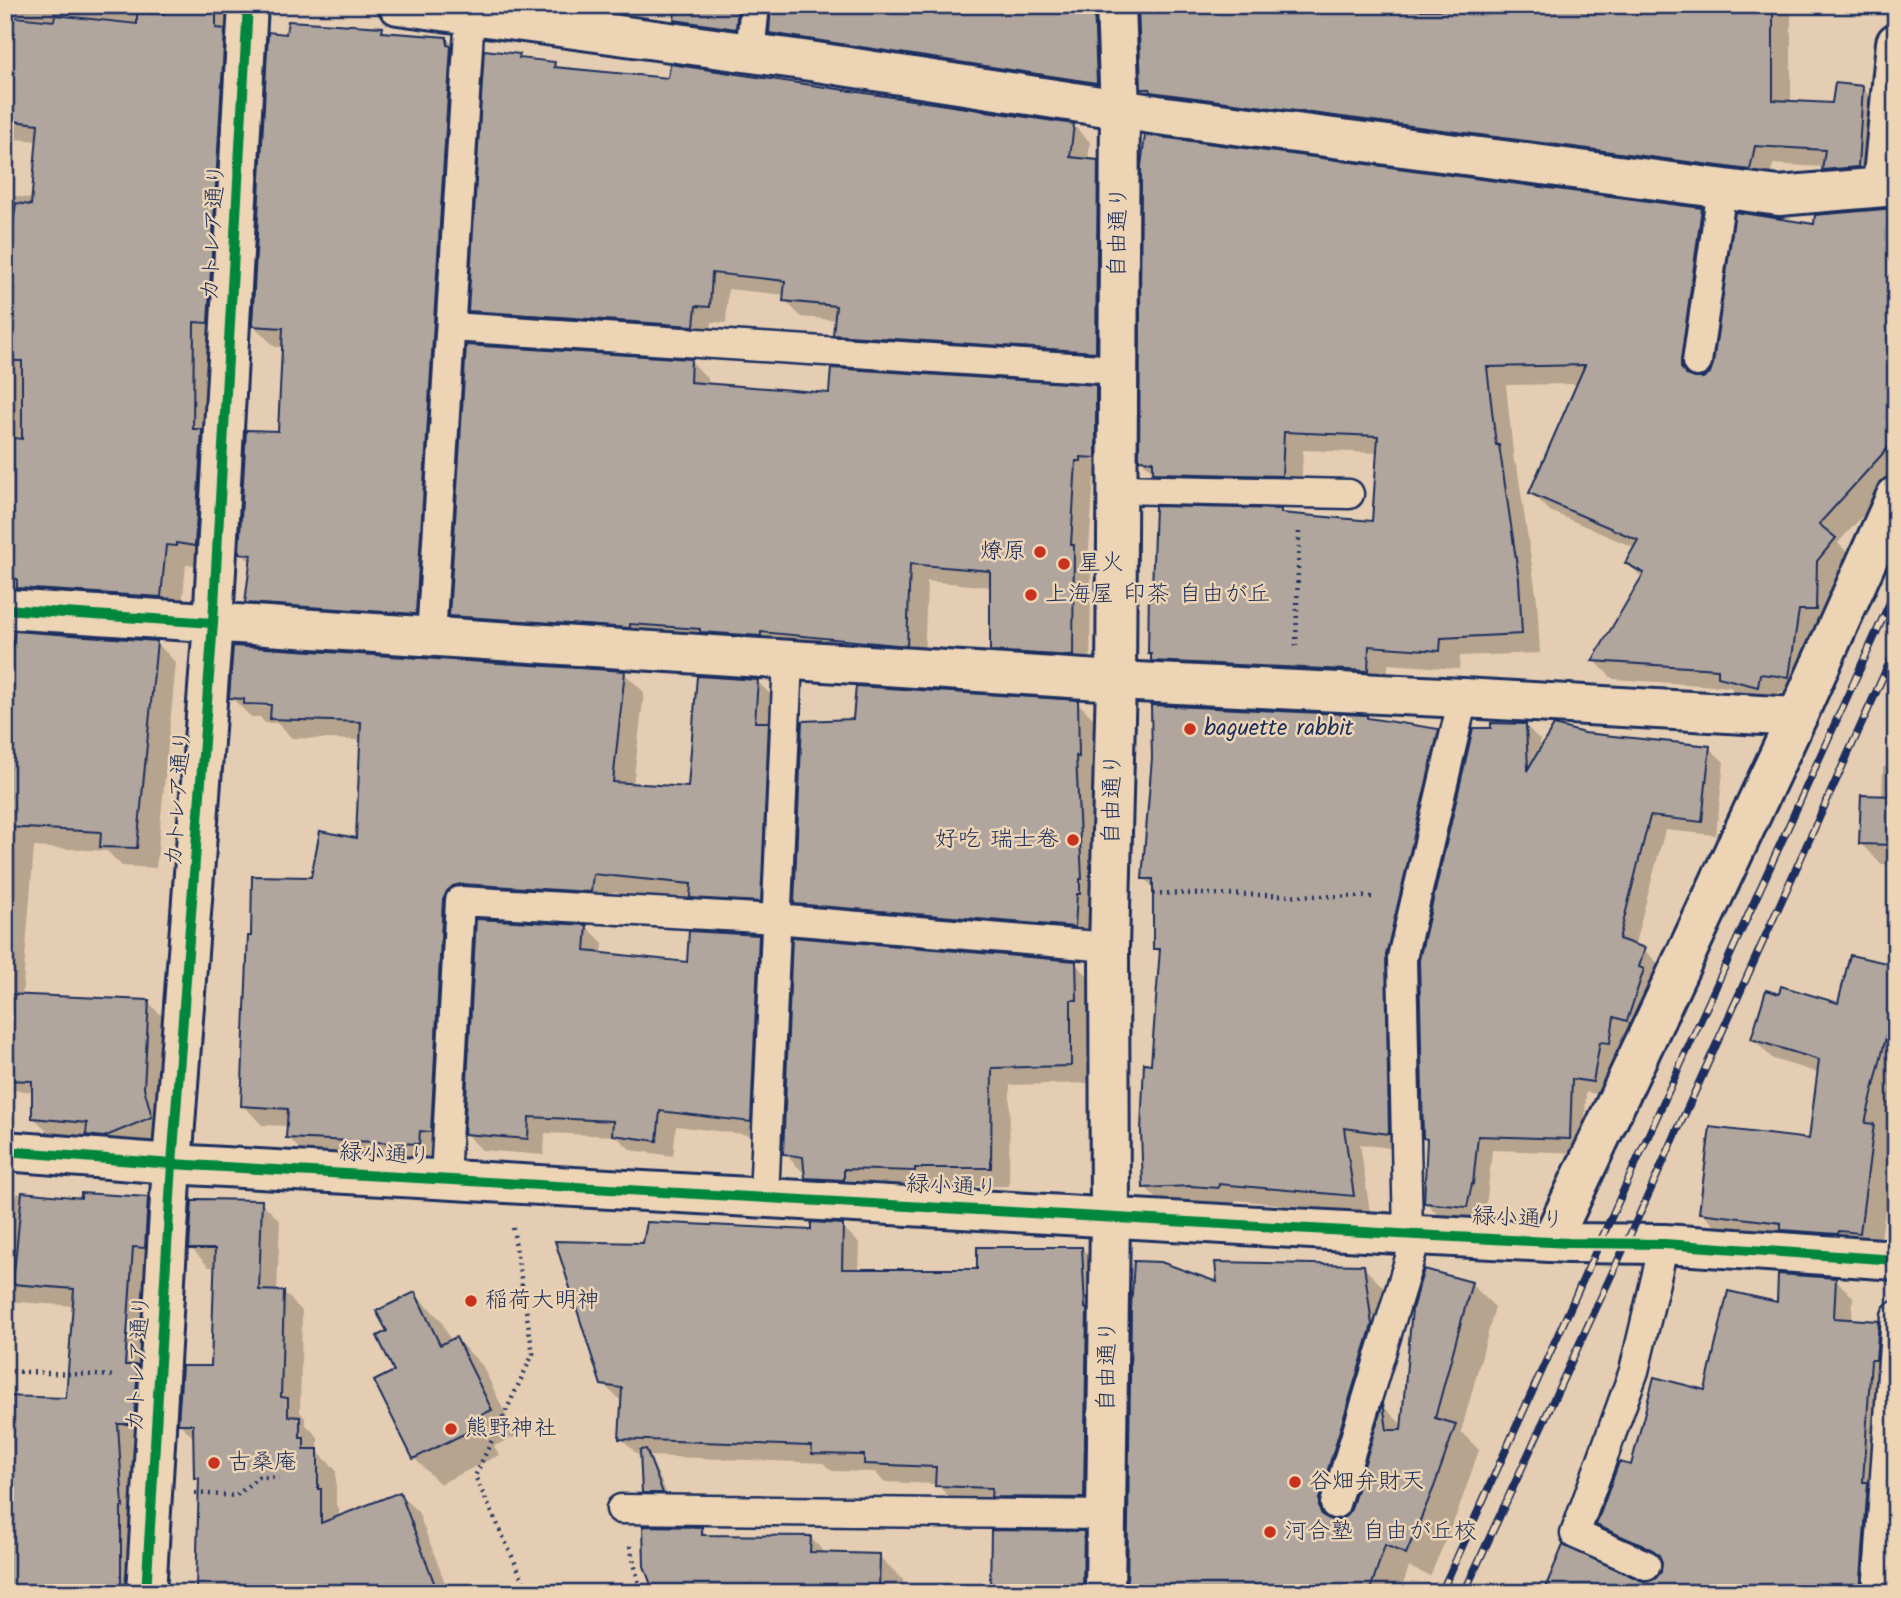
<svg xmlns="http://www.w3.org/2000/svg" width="1901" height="1598" font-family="Kalam,'Klee One',sans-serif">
  <rect width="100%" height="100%" fill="#e4cdb2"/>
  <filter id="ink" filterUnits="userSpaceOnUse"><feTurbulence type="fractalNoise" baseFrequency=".0143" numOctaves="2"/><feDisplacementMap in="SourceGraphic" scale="14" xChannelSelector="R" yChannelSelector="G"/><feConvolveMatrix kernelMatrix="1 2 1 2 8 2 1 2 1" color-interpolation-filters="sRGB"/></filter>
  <g filter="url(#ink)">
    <g fill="#0003" fill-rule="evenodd">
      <path d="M5 5H229L215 566 196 562 195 565H186L181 617 5 622V194L33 199 38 141 16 139 5 128Z"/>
      <path d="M678 5H1111L1117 103 791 53 771 33 772 8 761 16 756 48 697 40 676 20Z"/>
      <path d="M1140 5H1791V103L1833 105 1862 88 1881 106 1876 185 1842 188 1824 170V167L1773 164 1768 188 1162 107 1143 89Z"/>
      <path d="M382 29 388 34 447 39 468 60 436 634 268 623 247 602 252 564 241 552 280 432 284 347H275L254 326 288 36Z"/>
      <path d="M519 56 524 61 554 64 560 69 1074 126 1090 142 1088 161 1097 162 1114 179 1112 368 852 351 835 334 836 320 801 317 785 300 786 295 728 289 726 323 712 322 710 342 486 327 470 311Z"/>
      <path d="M1702 210 1721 229 1699 380 1711 374 1815 226 1896 210V479L1838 543 1853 558 1835 580V628L1807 696 1779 692 1777 705 1739 695 1730 687 1613 679 1595 661 1643 578 1627 563 1635 548 1550 511 1531 492 1579 384 1506 385 1514 462 1517 466 1537 600 1540 653 1460 656 1459 669 1388 664 1387 690 1172 679 1153 660 1149 653 1280 511 1284 515 1374 523 1379 453 1303 450 1301 494 1160 479 1141 460Z"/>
      <path d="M691 361 708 379V385L830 395 1095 387 1113 405 1098 478H1094L1088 562 1091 565 1090 673 1010 668 992 650V587L927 581 924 662 469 633 451 615Z"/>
      <path d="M5 633 156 642 176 663 156 868 122 866 107 851 34 847 22 997 148 1002 168 1022 171 1138 125 1156 54 1138 34 1118V1092L5 1089Z"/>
      <path d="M624 673 644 692 633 785 690 789 757 681 777 701 779 920 696 901 612 892 610 910 473 905 438 1163 307 1157 288 1137V1126L262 1125 243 1105 312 879 358 840 362 740 292 738 277 723H265L260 717H251L231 697ZM249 702 280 703V707L249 706Z"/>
      <path d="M1077 702 1094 719 1095 772H1092L1098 895 1092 938 812 920 796 903 854 721Z"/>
      <path d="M1366 717 1369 720 1438 730 1455 747 1402 972 1405 1150 1360 1144 1370 1213 1236 1200 1235 1204 1209 1202 1162 1204 1145 1187 1161 954 1155 948V889L1144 878Z"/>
      <path d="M1525 725 1540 740V752L1583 735 1709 748 1724 762 1716 835 1665 830 1634 947 1644 950 1659 964 1642 1034 1628 1030 1624 1057 1614 1055 1607 1096 1586 1092 1584 1153 1492 1150 1487 1198 1481 1221 1440 1217 1426 1202 1429 1142 1424 1137Z"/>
      <path d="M1883 767H1896V864H1881L1861 844 1882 797Z"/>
      <path d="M587 927 603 943 602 954 689 964 758 936 775 953 766 1137 676 1126 673 1156 631 1150 616 1136 545 1133 544 1155 482 1150 466 1134Z"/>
      <path d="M1075 963 1093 981 1094 1018H1089V1083L1010 1085 1009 1186H933V1188L826 1196 807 1177V1172H803L784 1153Z"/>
      <path d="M1896 967V1210H1885L1879 1252 1721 1232 1701 1212 1810 1141 1819 1073 1773 1059 1753 1039 1781 996 1839 1005Z"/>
      <path d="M5 1192 82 1200 147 1199 167 1218 140 1593H5V1398L68 1399 75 1306 5 1301Z"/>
      <path d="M261 1202 280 1221 277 1292H284L302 1311 300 1412 305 1418V1424L318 1437V1452L336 1470V1505L339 1509V1517L399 1494 418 1512 449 1593H197L201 1482 196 1477 195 1439 180 1424 212 1368 216 1267H209L191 1248Z"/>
      <path d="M842 1226 860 1244 859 1270H979L1081 1248 1099 1266 1102 1515 955 1504 937 1484 884 1482 875 1472 832 1471 823 1463 650 1456 670 1501 652 1500 644 1492 642 1456H639L621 1438 623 1403 603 1384 645 1245 813 1232Z"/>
      <path d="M1363 1267 1387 1291 1395 1350 1343 1520 1352 1510 1384 1407 1403 1426 1471 1284 1495 1307 1461 1432 1479 1450 1458 1511 1430 1576 1409 1567 1400 1593H1129L1219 1284Z"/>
      <path d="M1836 1280 1853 1297 1852 1321 1878 1322 1896 1340 1879 1593H1545L1647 1583 1656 1580 1663 1573 1664 1563 1616 1542 1598 1525 1632 1468 1707 1392 1778 1304Z"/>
      <path d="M415 1294 441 1320 451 1341 456 1339 482 1365 516 1436 494 1446 499 1455 440 1484 414 1458 396 1372Z"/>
      <path d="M701 1528 709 1537H810L827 1555 879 1556 903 1580 902 1593H656Z"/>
      <path d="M1083 1533 1107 1557 1106 1593H991Z"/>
    </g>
    <g fill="#b1a69d" stroke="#1b2f5e" stroke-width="2">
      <path d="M676 5H738L736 29 674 20Z"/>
      <path d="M771 5H1094L1097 83 769 33Z"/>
      <path d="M1138 5H1396L1397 10H1536V5H1773V100L1832 103 1835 83 1863 86 1858 167 1822 170 1825 150 1755 146 1750 170 1150 92V89H1141Z"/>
      <path d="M164 7H216V28L225 29 208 323 194 322 193 429H202L195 546 176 543V546L166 545 161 597 17 588V579L5 578V437L22 439V361H5V279L16 203 31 205 38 124 5 120V16L54 21 55 15 137 24V13L164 14Z"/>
      <path d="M288 21 383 27 382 32 447 37V45L451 46 416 614 245 603 251 555 239 553 246 430 278 431 283 328 252 326 268 32 286 34Z"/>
      <path d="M484 50 520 54 519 58 555 62 554 67 668 78 670 64 1074 124 1070 157 1098 160 1096 352 833 335 836 306 783 301 785 281 712 273 710 307 696 306 694 326 468 311Z"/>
      <path d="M1145 135 1702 208 1681 360V368L1686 375 1695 378H1703L1710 373 1713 364 1735 212 1814 224 1815 215 1896 208V439L1819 524 1836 538 1817 561 1816 610H1799L1789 677 1760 674 1758 687 1718 677V669L1592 661 1644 573 1625 563 1638 540 1529 493 1585 365 1487 367 1496 445H1499L1519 579 1522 634 1441 638 1440 651 1369 646 1368 671 1151 661V654H1148L1149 590H1152L1155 506 1281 509V513L1372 521 1378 436 1284 432 1282 476 1156 473 1153 472V461L1139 460 1141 166Z"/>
      <path d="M466 345 691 359 690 382 829 393 831 368 1096 385V458L1081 457V461H1076L1071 545H1074L1073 656 990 651V571L910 564 907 646 761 632V636L700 632V629L630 624V628L449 616Z"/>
      <path d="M14 631 157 641 137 848 100 847 101 832 5 827V653H12Z"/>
      <path d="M233 646 625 671 613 782 688 787 697 676 758 680 755 722H769L761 902 690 898 691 884 593 874 591 892 461 884 453 886 447 891 443 900 431 1132 420 1131 419 1144 286 1138 288 1109 241 1106 248 936H251L252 876 311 877 320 831 356 838 361 722 270 719 271 705 244 704V699L229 698Z"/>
      <path d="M856 686 1078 700 1079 757 1076 756 1082 879H1080V894H1077L1075 927 794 904 802 721 853 719Z"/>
      <path d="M1151 705 1367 715V718L1439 729 1386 955 1389 1134 1344 1128 1354 1196 1219 1184 1218 1188 1191 1186 1143 1188 1141 1131 1144 1063 1151 1064 1160 949H1153V879H1142L1152 758Z"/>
      <path d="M1491 723 1526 724 1528 769 1554 725 1584 733 1710 746 1702 822 1650 816 1619 939 1645 948 1639 967 1644 969 1627 1021 1614 1017 1610 1043 1600 1042 1593 1082 1572 1079 1570 1139 1478 1136 1473 1184H1472L1467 1207 1424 1203 1427 1139 1423 1138 1419 960 1473 728H1491Z"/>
      <path d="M1861 795 1896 796V845L1859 844Z"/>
      <path d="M476 919 587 925 585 951 687 962 689 931 759 935 751 1122 660 1111 657 1141 612 1135 613 1121 529 1117 528 1139 464 1134Z"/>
      <path d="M792 937 1076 961 1077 1000H1071V1066L992 1068 991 1168H915V1171L844 1169V1180L805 1178 803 1157 783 1154Z"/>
      <path d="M1850 955 1896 965V996L1865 1123 1874 1124 1860 1233 1839 1231 1838 1234 1781 1230V1223L1699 1213 1710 1127 1809 1139 1819 1060 1751 1039 1766 990 1779 994 1781 986 1838 1003Z"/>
      <path d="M5 994 149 1000 144 1088 152 1117 104 1137 86 1135 87 1123 32 1118V1081L5 1080Z"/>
      <path d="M22 1192 81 1198V1193L148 1197 145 1248 133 1247 125 1365H138L134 1424H118L123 1507H121V1586H78V1593H7V1528H9L5 1396 66 1398 74 1289 13 1284Z"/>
      <path d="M197 1199 262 1200 259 1290 284 1291 281 1397 288 1398V1416L300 1417V1438H304V1449H318V1489H321V1523L400 1492 438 1593 196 1590 199 1478H194L193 1424H178L182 1366H211L215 1249H189L192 1201H197Z"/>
      <path d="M647 1222 811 1230V1222L843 1224 842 1269H977V1247H1082L1085 1308 1087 1309 1084 1498 991 1497 992 1488 935 1486 936 1467 864 1464V1455L812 1454 811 1446 619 1439 622 1388 601 1385 555 1241 643 1243Z"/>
      <path d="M1134 1261 1161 1262 1217 1282 1215 1262 1364 1265 1372 1325 1319 1499V1507L1322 1515 1331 1520H1339L1347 1516 1351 1509 1383 1403 1387 1430H1401L1412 1309 1424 1269 1472 1282 1435 1418 1456 1424 1434 1487 1406 1554 1385 1545 1369 1593H1127L1131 1309Z"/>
      <path d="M1778 1274 1836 1278 1834 1318 1879 1321 1876 1360H1871L1863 1482H1868L1860 1593H1543L1563 1545 1640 1580 1647 1582 1655 1579 1661 1572 1662 1562 1659 1555 1653 1550 1596 1525 1619 1462 1631 1465 1654 1377 1705 1390 1728 1291 1777 1302Z"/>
      <path d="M415 1292 440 1345 456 1337 492 1410 470 1420 474 1429 413 1459 374 1381 394 1371 377 1336 387 1331 376 1311Z"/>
      <path d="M646 1449 663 1493H642L640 1450Z"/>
      <path d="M643 1526 702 1527V1535L811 1536 810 1552 880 1554 879 1593H654L644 1566Z"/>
      <path d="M991 1530 1084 1531 1083 1593H990Z"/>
    </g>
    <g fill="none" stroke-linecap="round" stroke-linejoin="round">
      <g stroke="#1b2f5e" stroke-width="33">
        <g id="service">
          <path d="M750 53 755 5"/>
          <path d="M451 327 1118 370"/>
          <path d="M1697 362 1722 189"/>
          <path d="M1117 489 1349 494"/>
          <path d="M431 637 470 15"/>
          <path d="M445 1179 460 901 775 919 1109 947"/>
          <path d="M764 1197 788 660"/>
          <path d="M1408 1234 1402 958 1463 698"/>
          <path d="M1335 1504 1417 1235"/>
          <path d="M621 1509 1106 1515"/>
          <path d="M1646 1565 1575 1534 1634 1371 1664 1244"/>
          <path d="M1877 1593 1896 1316"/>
        </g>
      </g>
      <g stroke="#1b2f5e" stroke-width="44">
        <g id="minor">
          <path d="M398 5 810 61 1158 115 1779 196 1896 186"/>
          <path d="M1882 186 1896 43"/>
          <path d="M5 609 1116 681 1463 698 1797 717"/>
          <path d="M1551 1242 1797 717 1896 496"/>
          <path d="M146 1593 172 1164 213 623 248 5"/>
        </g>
      </g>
      <g stroke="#1b2f5e" stroke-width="44">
        <path id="tertiary" d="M5 1151 172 1164 1417 1235 1569 1243 1664 1244 1896 1260"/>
      </g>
      <g stroke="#1b2f5e" stroke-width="44">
        <path id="secondary" d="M1105 1593 1110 1218 1109 947 1116 681 1120 110 1116 5"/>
      </g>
      <g stroke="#1b2f5e" stroke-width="4.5" stroke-dasharray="2 5" stroke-linecap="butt">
        <path d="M1296 646 1299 529"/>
        <path d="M1153 893 1376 897"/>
        <path d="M513 1228 533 1354 475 1476 529 1593"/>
        <path d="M5 1371 116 1376"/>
        <path d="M195 1493 236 1496 258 1477 279 1478"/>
        <path d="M630 1546 641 1593"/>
      </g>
      <use href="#service" stroke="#ecd4b5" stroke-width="28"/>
      <use href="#minor" stroke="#ecd4b5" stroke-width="38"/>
      <use href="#tertiary" stroke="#ecd4b5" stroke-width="38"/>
      <use href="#secondary" stroke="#ecd4b5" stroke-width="38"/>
      <g stroke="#1b2f5e" stroke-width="8">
        <g id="rail">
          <path d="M1441 1593 1896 589"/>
          <path d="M1464 1593 1635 1224 1896 648"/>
        </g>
      </g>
      <use href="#rail" stroke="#ecd4b5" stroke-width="5" stroke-dasharray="16" stroke-linecap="butt"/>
      <g stroke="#ecd4b5" stroke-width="15">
        <g id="cycleway">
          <path d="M5 609 213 623"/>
          <path d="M5 1151 172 1164 1417 1235 1569 1243 1664 1244 1896 1260"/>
          <path d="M146 1593 172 1164 213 623 248 5"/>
        </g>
      </g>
      <use href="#cycleway" stroke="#00873e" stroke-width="10"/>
    </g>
  </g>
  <g fill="#c8321e" stroke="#ecd4b5" stroke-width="2.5">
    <circle cx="1040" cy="552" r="7"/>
    <circle cx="1064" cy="564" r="7"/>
    <circle cx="1031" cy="595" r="7"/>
    <circle cx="1190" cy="729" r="7"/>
    <circle cx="1073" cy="840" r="7"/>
    <circle cx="471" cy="1301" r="7"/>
    <circle cx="451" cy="1429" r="7"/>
    <circle cx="214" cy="1463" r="7"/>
    <circle cx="1295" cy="1482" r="7"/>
    <circle cx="1270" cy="1532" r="7"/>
  </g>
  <g text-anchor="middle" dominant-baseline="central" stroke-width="5" stroke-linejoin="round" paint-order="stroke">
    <g font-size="23" fill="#1b2f5e" stroke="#ecd4b5">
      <text transform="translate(214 232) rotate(-87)">カトレア通り</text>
      <text transform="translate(1119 232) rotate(-89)">自由通り</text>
      <text transform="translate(179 798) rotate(-86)">カトレア通り</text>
      <text transform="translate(1113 799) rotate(-89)">自由通り</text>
      <text transform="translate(385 1155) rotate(3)">緑小通り</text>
      <text transform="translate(952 1187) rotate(3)">緑小通り</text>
      <text transform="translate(1518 1219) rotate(3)">緑小通り</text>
      <text transform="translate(139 1363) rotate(-87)">カトレア通り</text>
      <text transform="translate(1108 1366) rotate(-89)">自由通り</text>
    </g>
    <g font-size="23" fill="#1b2f5e" stroke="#ecd4b5" text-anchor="start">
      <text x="1026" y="552" text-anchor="end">燎原</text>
      <text x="1078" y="564">星火</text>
      <text x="1045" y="595">上海屋 印茶 自由が丘</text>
      <text x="1204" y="729">baguette rabbit</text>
      <text x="1059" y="840" text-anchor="end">好吃 瑞士卷</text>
      <text x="485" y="1301">稲荷大明神</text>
      <text x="465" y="1429">熊野神社</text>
      <text x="228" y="1463">古桑庵</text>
      <text x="1309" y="1482">谷畑弁財天</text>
      <text x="1284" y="1532">河合塾 自由が丘校</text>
    </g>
  </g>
  <rect width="1901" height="1598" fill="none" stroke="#ecd4b5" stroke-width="28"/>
  <rect x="14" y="14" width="1873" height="1570" fill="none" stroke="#1b2f5e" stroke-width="2.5" filter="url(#ink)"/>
</svg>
